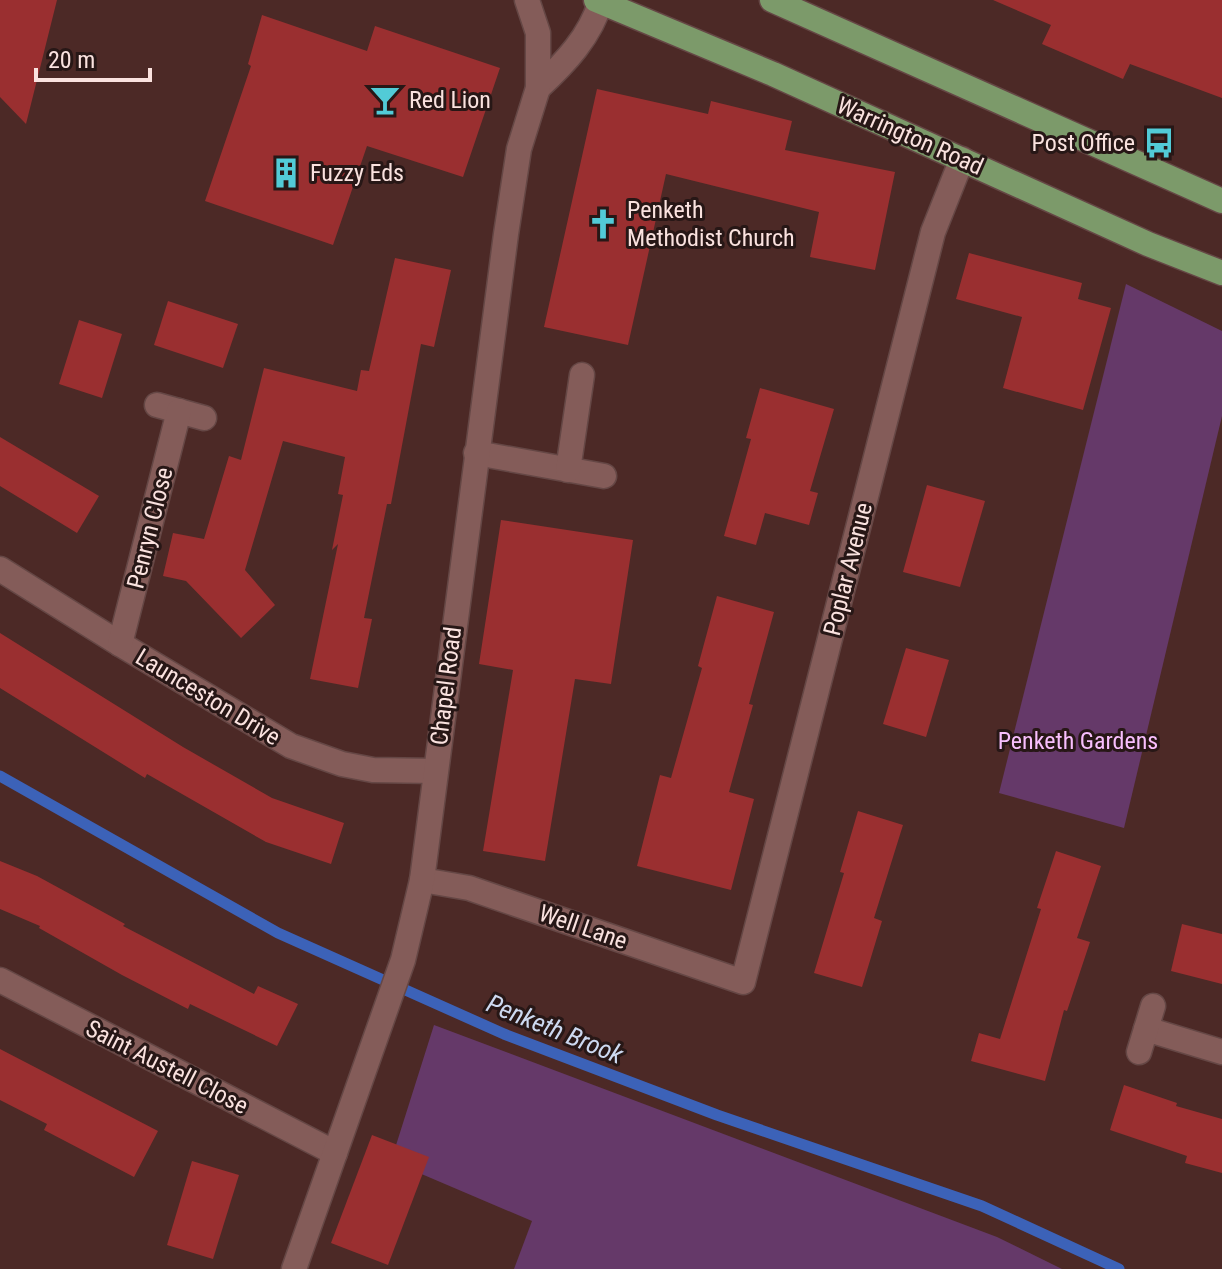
<svg xmlns="http://www.w3.org/2000/svg" width="1222" height="1269" font-family="'Roboto Condensed',sans-serif">
  <rect width="100%" height="100%" fill="#4c2926"/>
  <g fill="#653969">
    <path d="M1126 284 1222 331V416L1124 828 999 793Z"/>
    <path d="M434 1025 997 1237 1062 1269H514L532 1221 391 1161Z"/>
  </g>
  <g fill="none" stroke-linecap="round" stroke-linejoin="round">
    <path stroke="#3c62b8" stroke-width="11" d="M0 776 278 933 504 1034 717 1115 982 1206 1119 1269"/>
  </g>
  <g fill="#9a2f30">
    <path d="M0 0H57L26 124 0 97Z"/>
    <path d="M993 0H1222V98L1130 64 1123 79 1042 44 1051 25Z"/>
    <path d="M262 15 367 51 375 26 500 68 463 177 367 146 333 245 205 201 251 66 248 64Z"/>
    <path d="M597 89 708 114 711 101 792 121 785 150 895 172 875 270 810 257 819 212 666 174 628 345 544 327Z"/>
    <path d="M969 253 1082 283 1078 299 1111 308 1083 410 1003 388 1022 317 956 299Z"/>
    <path d="M395 258 451 270 434 347 421 344 391 504H387L364 618 372 619 358 688 310 679 338 544 332 550 343 495 338 494 345 457 283 441 245 570 275 605 241 638 186 581 163 576 173 533 204 539 229 456 241 460 264 368 357 391 361 370 369 371Z"/>
    <path d="M168 301 238 324 223 368 154 345Z"/>
    <path d="M79 320 122 334 102 398 59 384Z"/>
    <path d="M760 388 834 409 810 491 818 493 809 525 765 513 756 545 724 536 751 439 746 438Z"/>
    <path d="M0 437 99 496 77 533 0 486Z"/>
    <path d="M927 485 985 501 960 587 903 572Z"/>
    <path d="M501 520 633 540 611 684 575 679 545 861 483 851 513 670 479 664Z"/>
    <path d="M717 596 774 612 749 704 753 705 729 792 754 799 731 890 637 866 660 775 671 778 702 668 698 666Z"/>
    <path d="M0 633 183 747 272 798 344 823 331 864 266 842 147 774 145 778 0 688Z"/>
    <path d="M906 648 949 660 926 737 883 724Z"/>
    <path d="M858 811 903 825 874 918 882 921 862 987 814 973 844 873 840 872Z"/>
    <path d="M1056 851 1101 866 1077 938 1090 942 1067 1011 1064 1010 1045 1081 971 1061 979 1033 1000 1039 1041 909 1037 908Z"/>
    <path d="M0 861 37 876 125 924 123 926 254 994 258 986 298 1004 277 1046 190 1004 188 1009 122 975 39 928 40 926 0 909Z"/>
    <path d="M1182 924 1222 934V984L1171 971Z"/>
    <path d="M0 1049 158 1131 134 1177 44 1130 47 1124 0 1100Z"/>
    <path d="M1124 1085 1177 1103 1176 1106 1222 1119V1173L1185 1163 1187 1156 1110 1130Z"/>
    <path d="M372 1135 429 1157 388 1265 331 1243Z"/>
    <path d="M192 1161 239 1175 213 1259 167 1245Z"/>
  </g>
  <g fill="none" stroke-linecap="round" stroke-linejoin="round">
    <g stroke="#654745" stroke-width="27">
      <g id="minor">
        <path d="M538 88C565 63 591 36 601 0"/>
        <path d="M157 405 204 418"/>
        <path d="M476 453 604 476"/>
        <path d="M568 470 582 375"/>
        <path d="M0 569 120 644 291 746 342 764 373 770 435 771"/>
        <path d="M120 644 179 411"/>
        <path d="M422 880 469 888 743 982 933 232 962 159"/>
        <path d="M0 980 335 1153"/>
        <path d="M1146 1029 1222 1052"/>
        <path d="M1139 1052 1153 1006"/>
        <path d="M294 1269 403 960 422 880 506 234 519 149 538 88V33L527 0"/>
      </g>
    </g>
    <g stroke="#654745" stroke-width="27">
      <g id="major">
        <path d="M596 0 773 74 1148 244 1222 273"/>
        <path d="M772 0 1222 201"/>
      </g>
    </g>
    <use href="#minor" stroke="#845c59" stroke-width="24"/>
    <use href="#major" stroke="#7c9a6a" stroke-width="24"/>
  </g>
  <defs>
    <g id="bar-bare" transform="scale(2.4)"><path d="M-6-5H6L.8 .8V4.5H3.5V6h-7V4.5H-.8V.8Z" fill="#52cbd7" stroke="#271716" stroke-width="2.5" paint-order="stroke"/></g>
    <g id="bus-bare" transform="scale(2.4)"><path d="M-5-6H5V4H4V6H2V4H-2V6H-4V4H-5ZM-3.5-4V0h7V-4ZM-3.5 1.2v1.5H-2V1.2ZM2 1.2v1.5H3.5V1.2Z" fill="#52cbd7" stroke="#271716" stroke-width="2.5" paint-order="stroke"/></g>
    <g id="building-bare" transform="scale(2.4)"><path d="M-4-6H4V6H1V3H-1V6H-4ZM-2.5-4.3h1.7v1.8h-1.7ZM.8-4.3h1.7v1.8H.8ZM-2.5-1h1.7V.8h-1.7ZM.8-1h1.7V.8H.8Z" fill="#52cbd7" stroke="#271716" stroke-width="2.5" paint-order="stroke"/></g>
    <g id="church-bare" transform="scale(2.4)"><path d="M-1.2-6h2.4v3.5h3.3v2.4h-3.3V6h-2.4V-.1h-3.3v-2.4h3.3Z" fill="#52cbd7" stroke="#271716" stroke-width="2.5" paint-order="stroke"/></g>
  </defs>
  <g fill-rule="evenodd">
    <use href="#bar-bare" x="385" y="100"/>
    <use href="#bus-bare" x="1159" y="143"/>
    <use href="#building-bare" x="286" y="173"/>
    <use href="#church-bare" x="603" y="224"/>
  </g>
  <g text-anchor="middle" dominant-baseline="central" stroke-width="6" stroke-linejoin="round" paint-order="stroke">
    <g font-size="24" fill="#fae2df" stroke="#271716" text-anchor="start">
      <text x="409" y="100">Red Lion</text>
      <text x="1135" y="143" text-anchor="end">Post Office</text>
      <text x="310" y="173">Fuzzy Eds</text>
      <text x="627" y="210">Penketh<tspan x="627" dy="28">Methodist Church</tspan></text>
    </g>
    <g font-size="24" fill="#fae2df" stroke="#271716">
      <text transform="translate(910 136) rotate(24)">Warrington Road</text>
      <text transform="translate(150 528) rotate(-76)">Penryn Close</text>
      <text transform="translate(848 569) rotate(-76)">Poplar Avenue</text>
      <text transform="translate(446 686) rotate(-83)">Chapel Road</text>
      <text transform="translate(208 697) rotate(31)">Launceston Drive</text>
      <text transform="translate(583 927) rotate(19)">Well Lane</text>
      <text transform="translate(167 1067) rotate(27)">Saint Austell Close</text>
    </g>
    <g font-size="24" fill="#f8bffd" stroke="#271716">
      <text x="1078" y="741">Penketh Gardens</text>
    </g>
    <g font-size="26" font-style="italic" fill="#cdd9f0" stroke="#271716">
      <text transform="translate(555 1029) rotate(22)">Penketh Brook</text>
    </g>
  </g>
  <path d="M36 68v12h114v-12" fill="none" stroke="#fae2df" stroke-width="4"/>
  <text x="48" y="68" font-size="24" fill="#fae2df" stroke="#271716" stroke-width="6" paint-order="stroke">20 m</text>
</svg>
